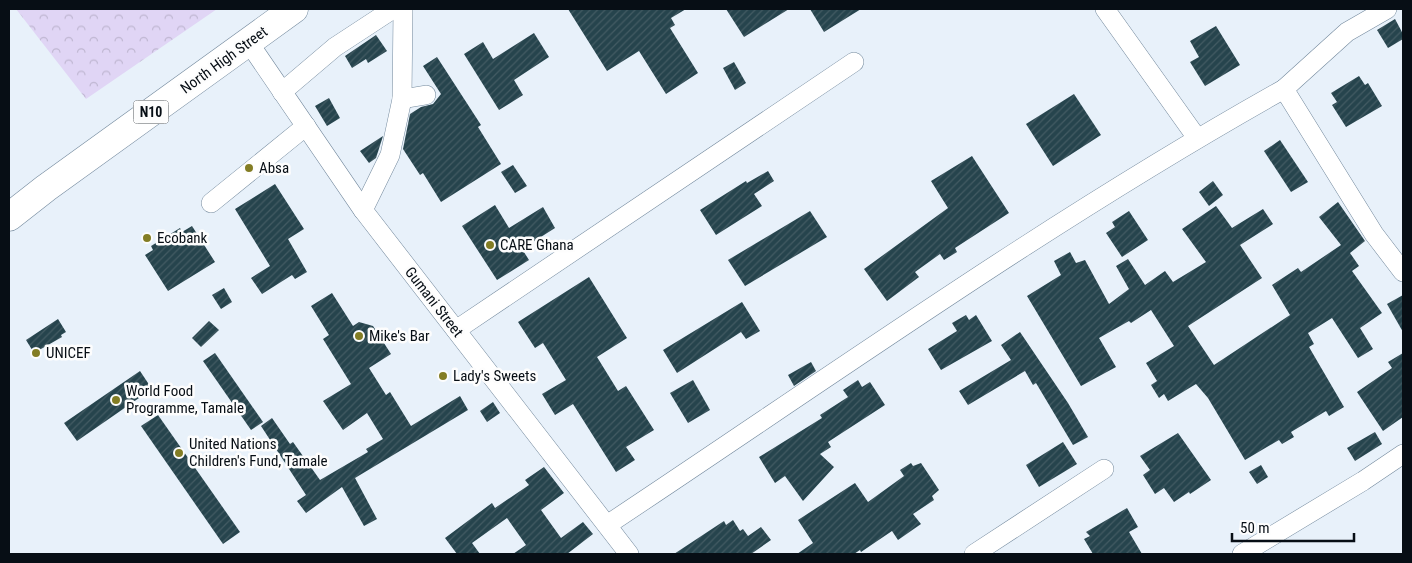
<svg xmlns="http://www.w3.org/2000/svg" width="1412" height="563" font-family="'Roboto Condensed',sans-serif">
  <defs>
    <pattern id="forest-crowns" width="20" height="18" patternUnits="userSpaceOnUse" patternTransform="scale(1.25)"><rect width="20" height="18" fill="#e0d5f5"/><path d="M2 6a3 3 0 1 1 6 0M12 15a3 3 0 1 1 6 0" fill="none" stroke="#bfb6d1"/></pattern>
    <pattern id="building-hatch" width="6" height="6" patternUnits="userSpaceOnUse" patternTransform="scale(1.25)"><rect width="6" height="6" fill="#26444d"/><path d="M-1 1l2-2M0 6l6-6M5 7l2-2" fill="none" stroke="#435b63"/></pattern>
  </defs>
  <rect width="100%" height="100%" fill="#e8f1fa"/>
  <path fill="url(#forest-crowns)" d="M16 9H217L86 99Z"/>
  <g fill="url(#building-hatch)">
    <path d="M568 9H686L671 18 675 25 670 28 698 73 666 94 639 51 607 71Z"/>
    <path d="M726 9H789L744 37Z"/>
    <path d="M810 9H861L824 32Z"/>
    <path d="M1395 19 1403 34V39L1388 48 1377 30Z"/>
    <path d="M1216 26 1240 65 1205 86 1190 62 1199 57 1190 41Z"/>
    <path d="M534 33 549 57 514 80 523 95 499 110 464 54 483 42 493 59Z"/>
    <path d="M376 35 387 51 368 63 366 59 352 68 345 56Z"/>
    <path d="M437 57 481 125 478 127 501 164 441 202 423 173 420 175 403 149 410 114 421 107 433 104 441 94 423 66Z"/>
    <path d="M734 62 746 83 735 90 723 68Z"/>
    <path d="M1359 76 1365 85 1368 83 1382 106 1346 127 1332 105 1337 102 1331 93Z"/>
    <path d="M1074 94 1101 135 1053 166 1026 124Z"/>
    <path d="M329 98 340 118 327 126 315 106Z"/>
    <path d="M383 136 376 158 369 163 360 151Z"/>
    <path d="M1280 140 1308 182 1291 192 1264 151Z"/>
    <path d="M972 156 1009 213 955 248 957 252 944 260 940 254 915 272 919 277 887 301 864 269 948 208 931 181Z"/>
    <path d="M513 165 527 186 515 193 501 172Z"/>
    <path d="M768 171 774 181 754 194 762 206 716 235 700 210 746 181 747 183Z"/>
    <path d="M1213 181 1223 195 1209 206 1199 192Z"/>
    <path d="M275 184 304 229 288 239 307 272 295 279 292 275 262 294 251 278 270 266 235 209Z"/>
    <path d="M1338 202 1365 241 1350 253 1359 266 1352 271 1382 313 1360 328 1373 349 1358 358 1332 318 1308 333 1314 344 1309 347 1344 407 1329 416 1326 411 1291 432 1294 437 1282 444 1279 440 1245 460 1208 398 1196 384 1168 401 1164 394 1159 398 1151 385 1157 381 1146 363 1174 346 1151 310 1131 323 1129 321 1099 338 1116 367 1081 386 1027 296 1061 275 1054 261 1070 252 1076 263 1085 260 1109 304 1129 289 1116 266 1128 259 1145 285 1165 271 1173 282 1206 262 1182 229 1216 206 1232 228 1263 209 1273 224 1240 245 1262 278 1188 326 1214 365 1290 315 1272 285 1298 268 1301 272 1341 245 1319 217Z"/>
    <path d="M495 205 509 228 543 207 555 228 522 249 529 260 497 280 462 226Z"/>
    <path d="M810 211 827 237 745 286 728 260Z"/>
    <path d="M1129 211 1148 240 1122 257 1106 233 1115 227 1112 222Z"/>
    <path d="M192 226 215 262 168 291 145 255 153 250 151 246 180 228 182 232Z"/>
    <path d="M589 277 627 338 597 357 618 391 626 386 654 430 626 447 635 460 616 472 573 404 555 415 542 394 566 380 543 343 535 348 518 322Z"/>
    <path d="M224 288 232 302 221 309 212 295Z"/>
    <path d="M332 293 353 326 359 322 373 326 391 354 369 368 386 395 390 392 411 426 460 396 468 410 355 478 377 519 364 526 342 487 306 513 297 501 306 495 261 426 272 418 290 444 293 442 320 480 368 452 366 449 383 439 367 413 343 430 323 401 351 384 323 339 329 335 311 306Z"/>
    <path d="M1403 295V332L1387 304Z"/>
    <path d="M742 302 760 331 746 339 741 332 677 373 663 350Z"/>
    <path d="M966 315 969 320 976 315 992 341 941 370 928 349 957 331 952 323Z"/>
    <path d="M58 319 66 332 61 335 62 337 34 353 26 340Z"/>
    <path d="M209 321 219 330 201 347 192 338Z"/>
    <path d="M1020 332 1068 403 1088 437 1073 445 1036 383 1033 385 1025 371 968 405 959 391 1011 360 1001 345Z"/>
    <path d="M215 353 263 422 251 430 203 361Z"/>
    <path d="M1403 353V417L1383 431 1357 392 1392 368 1388 362Z"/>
    <path d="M811 362 816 371 794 386 788 375Z"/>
    <path d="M140 371 152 389 77 441 64 423Z"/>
    <path d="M693 380 710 410 688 423 670 393Z"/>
    <path d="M858 380 862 387 870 382 885 405 828 442 831 447 820 454 834 467 803 501 785 476 775 483 759 457 822 418 820 415 848 397 843 390Z"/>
    <path d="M493 402 500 413 487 422 480 411Z"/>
    <path d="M158 415 240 532 223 544 141 426Z"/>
    <path d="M1375 432 1382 444 1355 461 1347 448Z"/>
    <path d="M1178 433 1211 480 1190 494 1189 492 1174 502 1164 488 1155 494 1143 475 1150 470 1140 456Z"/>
    <path d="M1063 442 1077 464 1039 487 1026 465Z"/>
    <path d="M911 463 913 466 921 463 939 490 932 496 934 500 913 514 921 524 898 540 892 531 861 552 860 550 854 554H797L813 543 798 520 855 483 868 502 904 476 900 470Z"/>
    <path d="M1261 465 1268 477 1257 484 1249 472Z"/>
    <path d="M544 467 564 493 541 510 561 538 583 522 593 534 567 554H513L526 545 507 518 472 543 480 554H457L445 538 492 503 495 508 529 485 525 480Z"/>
    <path d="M1127 508 1138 527 1129 532 1142 554H1093L1084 539 1090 536 1086 532Z"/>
    <path d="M733 520 740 531 743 529 748 536 761 527 771 540 751 554H674L724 521 726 525Z"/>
  </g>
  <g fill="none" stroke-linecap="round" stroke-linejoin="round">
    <g stroke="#73899d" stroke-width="20">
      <g id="minor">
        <path d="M1105 9 1197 138"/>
        <path d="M249 43 363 210 629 554"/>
        <path d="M1284 89 1347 32 1387 9"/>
        <path d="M282 92 335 47 393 9"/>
        <path d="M402 99 426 95"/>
        <path d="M211 203 306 126"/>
        <path d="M363 210 390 155 402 99 403 9"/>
        <path d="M456 330 854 62"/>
        <path d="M607 525C830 377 1050 220 1284 89L1374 234 1403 272"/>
        <path d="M974 554 1104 469"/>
        <path d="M1242 554 1363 481 1403 454"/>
      </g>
    </g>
    <g stroke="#73899d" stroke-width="29">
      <path id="highway" d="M9 217 46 188 294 9"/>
    </g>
    <use href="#minor" stroke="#fff" stroke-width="19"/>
    <use href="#highway" stroke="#fff" stroke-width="28"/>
  </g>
  <g fill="#837d24" stroke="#fdfdfd" stroke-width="2">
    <circle cx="249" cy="168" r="5"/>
    <circle cx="147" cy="238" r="5"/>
    <circle cx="490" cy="245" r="5"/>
    <circle cx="359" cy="336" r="5"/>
    <circle cx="36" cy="353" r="5"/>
    <circle cx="443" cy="376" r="5"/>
    <circle cx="116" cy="400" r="5"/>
    <circle cx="179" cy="453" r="5"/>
  </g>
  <g text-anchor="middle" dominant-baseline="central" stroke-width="5" stroke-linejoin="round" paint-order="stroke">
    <rect fill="#fdfdfd" stroke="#51565b" stroke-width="1" x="133.5" y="100.5" width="35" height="23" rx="4"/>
    <g font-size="14" font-weight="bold" fill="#070e15">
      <text x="151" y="112">N10</text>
    </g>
    <g font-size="15" fill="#070e15" stroke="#fdfdfd">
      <text transform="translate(224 60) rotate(-36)">North High Street</text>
      <text transform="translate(434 302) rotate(52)">Gumani Street</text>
    </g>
    <g font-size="15" fill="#070e15" stroke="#fdfdfd" text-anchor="start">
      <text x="259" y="168">Absa</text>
      <text x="157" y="238">Ecobank</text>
      <text x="500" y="245">CARE Ghana</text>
      <text x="369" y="336">Mike's Bar</text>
      <text x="46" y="353">UNICEF</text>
      <text x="453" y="376">Lady's Sweets</text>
      <text x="126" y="391">World Food<tspan x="126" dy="17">Programme, Tamale</tspan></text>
      <text x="189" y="444">United Nations<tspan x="189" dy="17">Children's Fund, Tamale</tspan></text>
    </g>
  </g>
  <rect width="1412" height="563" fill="none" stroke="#070e15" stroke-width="20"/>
  <path d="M1232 533v8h122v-8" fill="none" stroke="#070e15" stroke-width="2.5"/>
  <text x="1240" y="533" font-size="15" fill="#070e15" stroke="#fdfdfd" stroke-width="4" paint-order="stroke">50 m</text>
</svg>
